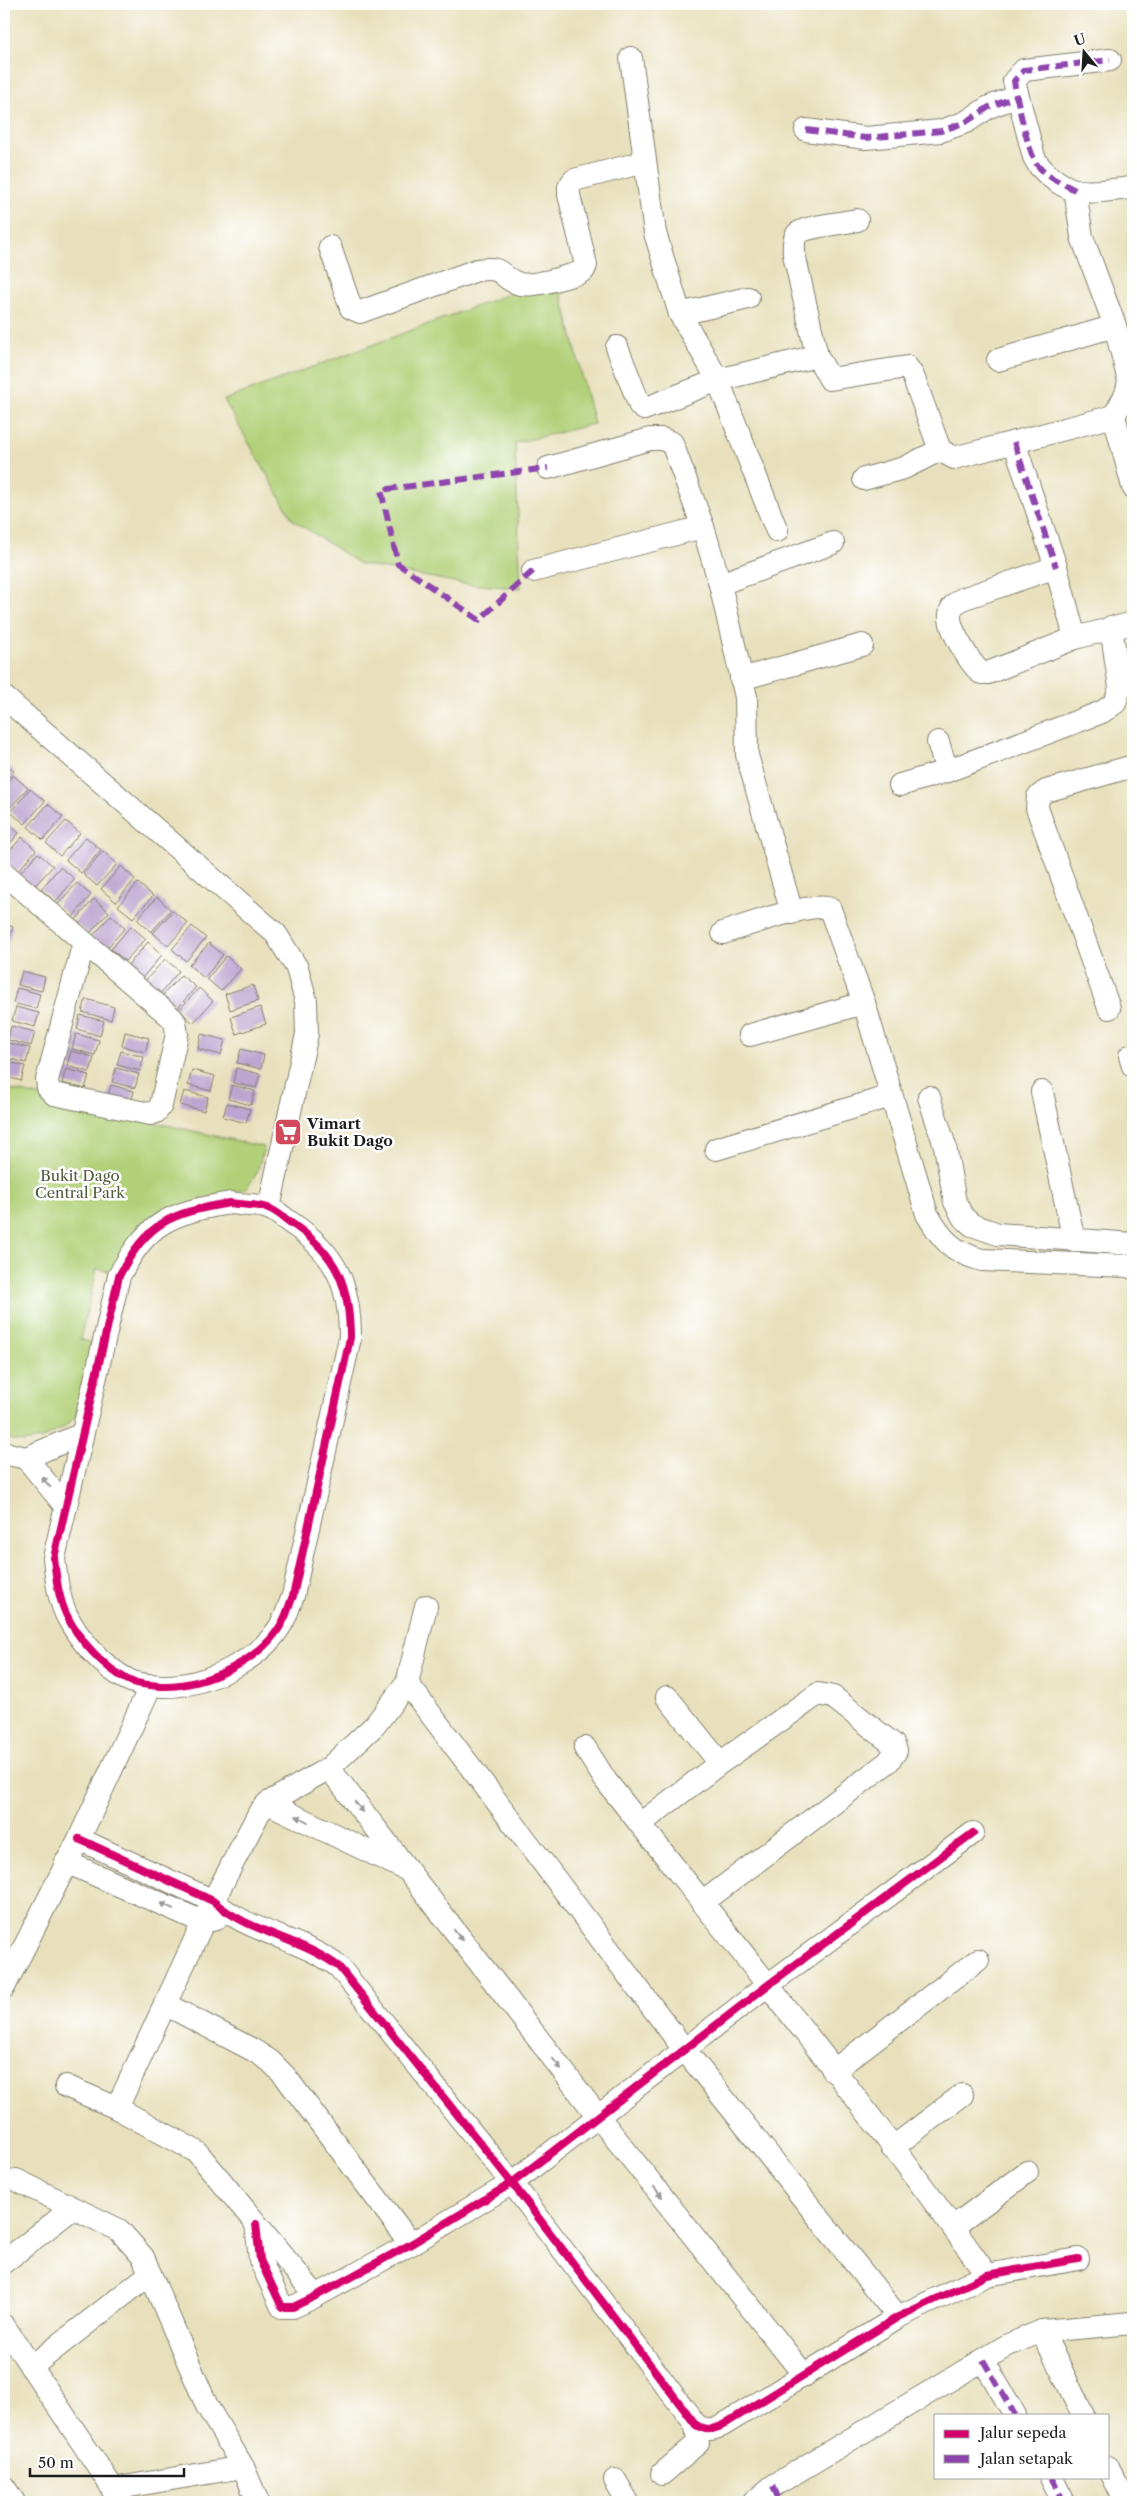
<svg xmlns="http://www.w3.org/2000/svg" width="1137" height="2506" font-family="'Libre Caslon Text',serif">
  <rect width="100%" height="100%" fill="#fff"/>
  <filter id="ink" filterUnits="userSpaceOnUse"><feTurbulence type="fractalNoise" baseFrequency=".02" numOctaves="2"/><feDisplacementMap in="SourceGraphic" scale="10" xChannelSelector="R" yChannelSelector="G"/><feConvolveMatrix kernelMatrix="1 2 1 2 8 2 1 2 1" color-interpolation-filters="sRGB"/></filter>
  <filter id="wash" filterUnits="userSpaceOnUse"><feTurbulence type="fractalNoise" baseFrequency=".0096" numOctaves="4" result="noise"/><feDisplacementMap in="SourceGraphic" scale="20" xChannelSelector="R" yChannelSelector="G"/><feGaussianBlur stdDeviation="1.12" result="paint"/><feColorMatrix in="noise" values="0 0 0 0 0 0 0 0 0 0 0 0 0 0 0 0 0 1.4 0 .05"/><feComposite in="paint" operator="in"/></filter>
  <g filter="url(#wash)">
    <rect width="100%" height="100%" fill="#e8e0bc"/>
    <g fill="#b1d077" stroke="#66764a">
      <path d="M557 276 594 424 515 443 521 588 464 584 360 564 293 520 224 400Z"/>
      <path d="M4 1088 264 1147 257 1173 246 1189 200 1200 113 1272 97 1269 80 1339 92 1343 76 1416 63 1428 42 1439 23 1442 4 1438Z"/>
    </g>
    <g id="blocks">
      <g fill="#bca5d0">
        <path d="M4 762 14 771 4 783Z"/>
        <path d="M13 775 28 788 8 810 4 806V786Z"/>
        <path d="M30 789 45 801 25 824 10 812Z"/>
        <path d="M48 804 63 817 43 840 28 827Z"/>
        <path d="M4 820 19 833 4 851Z"/>
        <path d="M66 821 80 833 60 856 46 843Z"/>
        <path d="M22 837 36 850 17 872 4 861V857Z"/>
        <path d="M86 837 101 850 81 873 66 860Z"/>
        <path d="M103 851 117 864 97 886 83 874Z"/>
        <path d="M38 853 53 866 33 888 18 875Z"/>
        <path d="M121 866 135 879 116 902 101 889Z"/>
        <path d="M60 867 75 879 55 902 41 889Z"/>
        <path d="M77 883 91 895 72 918 57 905Z"/>
        <path d="M138 883 153 896 133 918 118 906Z"/>
        <path d="M157 897 171 910 151 932 137 919Z"/>
        <path d="M94 899 109 912 89 934 74 922Z"/>
        <path d="M173 911 188 923 168 946 153 933Z"/>
        <path d="M111 915 125 928 105 950 91 938Z"/>
        <path d="M4 924 13 927 9 941 4 940Z"/>
        <path d="M131 926 146 939 125 961 111 949Z"/>
        <path d="M192 926 206 938 186 961 172 949Z"/>
        <path d="M148 942 162 955 142 978 128 965Z"/>
        <path d="M209 943 223 955 204 978 189 965Z"/>
        <path d="M4 944 9 946 4 961Z"/>
        <path d="M226 956 241 969 221 991 207 979Z"/>
        <path d="M165 959 179 971 160 994 145 981Z"/>
        <path d="M22 971 45 977 42 991 18 985Z"/>
        <path d="M181 975 196 987 176 1010 161 997Z"/>
        <path d="M253 985 258 1001 230 1010 225 994Z"/>
        <path d="M17 988 40 994 36 1009 13 1003Z"/>
        <path d="M199 988 213 1001 193 1023 179 1010Z"/>
        <path d="M86 999 114 1007 111 1020 82 1012Z"/>
        <path d="M16 1007 39 1013 35 1027 12 1021Z"/>
        <path d="M260 1007 266 1024 236 1034 231 1017Z"/>
        <path d="M80 1015 104 1021 100 1036 77 1029Z"/>
        <path d="M11 1026 35 1032 31 1046 8 1040Z"/>
        <path d="M125 1032 149 1038 145 1052 122 1046Z"/>
        <path d="M76 1034 99 1040 95 1055 72 1049Z"/>
        <path d="M201 1034 225 1040 221 1055 198 1049Z"/>
        <path d="M7 1043 30 1048 26 1063 4 1057Z"/>
        <path d="M241 1049 264 1055 261 1069 237 1063Z"/>
        <path d="M71 1051 94 1057 90 1072 67 1066Z"/>
        <path d="M121 1051 144 1057 140 1071 117 1065Z"/>
        <path d="M4 1061 25 1066 21 1081 4 1076Z"/>
        <path d="M116 1068 139 1074 135 1088 112 1082Z"/>
        <path d="M236 1068 260 1074 256 1088 233 1083Z"/>
        <path d="M66 1069 89 1075 85 1089 62 1083Z"/>
        <path d="M192 1070 215 1076 211 1091 188 1085Z"/>
        <path d="M111 1085 134 1091 130 1106 107 1100Z"/>
        <path d="M232 1085 255 1091 251 1105 228 1099Z"/>
        <path d="M184 1091 208 1097 204 1111 180 1105Z"/>
        <path d="M227 1103 250 1109 246 1123 223 1117Z"/>
      </g>
    </g>
  </g>
  <g filter="url(#ink)">
    <use href="#blocks" fill-opacity="0" stroke="#827e6c" stroke-width="1"/>
    <g fill="none" stroke-linecap="round" stroke-linejoin="round">
      <g stroke="#827e6c" stroke-width="24">
        <g id="minor">
          <path d="M631 58 655 233 680 314 718 380 777 531"/>
          <path d="M1110 60 1024 70 1014 81 1034 157C1040 171 1060 186 1075 190 1090 194 1117 189 1133 188"/>
          <path d="M806 130 866 138 941 131 966 122 989 107 1016 97"/>
          <path d="M1075 190 1082 237 1115 326 1129 381 1126 394 1114 416 1133 487"/>
          <path d="M330 247 351 308 360 312 477 270C507 265 499 279 520 284 535 287 564 277 579 273L584 270 586 265 569 195V187L574 180 644 162"/>
          <path d="M680 314 748 298"/>
          <path d="M617 347 640 406 644 409 718 380 817 356 830 379 907 367 913 376 940 450 954 458 1114 416"/>
          <path d="M817 356 794 254C794 248 793 239 797 234 805 226 845 223 857 220"/>
          <path d="M998 360 1115 326"/>
          <path d="M1014 442 1056 567 1075 638"/>
          <path d="M548 468 650 439H662L672 443 703 527 720 584 746 697 747 755 792 913"/>
          <path d="M864 479 904 468 940 450"/>
          <path d="M1056 567 962 599C956 603 951 606 950 614 948 628 970 663 981 673H988L1075 638 1133 623"/>
          <path d="M533 571 703 527"/>
          <path d="M720 584 833 543"/>
          <path d="M741 679 862 645"/>
          <path d="M4 697 276 934 297 968 306 1001 307 1034 269 1208"/>
          <path d="M938 742 947 771"/>
          <path d="M900 785 947 771 1102 712 1115 703 1120 688 1111 627"/>
          <path d="M4 873 172 1018 175 1022 177 1034 161 1105 156 1112 150 1114 54 1094 48 1088 47 1080 84 942"/>
          <path d="M723 933C744 926 813 901 830 909L864 1003 927 1214C942 1240 952 1252 982 1260L1127 1266 1133 1268"/>
          <path d="M1109 1008 1037 808 1038 797 1046 791 1133 766"/>
          <path d="M750 1035 864 1003"/>
          <path d="M1130 1056 1133 1066"/>
          <path d="M1042 1092 1074 1241"/>
          <path d="M929 1097 945 1146 955 1202 963 1217 972 1225 998 1234 1133 1244"/>
          <path d="M716 1149 891 1096"/>
          <path d="M230 1203C242 1205 257 1204 268 1208 277 1211 286 1220 294 1225 337 1255 350 1286 350 1338L293 1596C290 1603 288 1610 285 1617 266 1659 205 1688 161 1686 151 1685 137 1685 128 1680 103 1667 78 1639 66 1614 58 1596 56 1577 54 1558L119 1276C148 1221 171 1213 230 1203Z"/>
          <path d="M4 1453 26 1458 82 1434"/>
          <path d="M26 1458 66 1507"/>
          <path d="M407 1683 684 2049 898 2317"/>
          <path d="M667 1697 720 1763"/>
          <path d="M585 1748 606 1781C735 1944 867 2106 987 2275"/>
          <path d="M329 1768 597 2115 805 2376"/>
          <path d="M268 1803 403 1868"/>
          <path d="M640 1824 720 1763 818 1694 833 1697 894 1745 896 1751 888 1762 702 1903"/>
          <path d="M79 1839 213 1901C249 1933 301 1938 339 1967L512 2183 696 2425C706 2431 712 2430 723 2425L898 2317 987 2275 1078 2259"/>
          <path d="M66 1862 203 1922 216 1919"/>
          <path d="M4 1987 79 1839 151 1685"/>
          <path d="M165 2004 253 2050 270 2061 285 2076 411 2244"/>
          <path d="M833 2071 978 1960"/>
          <path d="M66 2086 117 2108 197 2152 316 2296"/>
          <path d="M117 2108 213 1901 260 1811 268 1803 329 1768 375 1725 407 1683 426 1606"/>
          <path d="M892 2148 962 2095"/>
          <path d="M16 2180 119 2230 143 2257 207 2406 243 2467 258 2502"/>
          <path d="M256 2224 260 2260 282 2307H293L316 2296 411 2244 512 2183 768 1985 973 1833"/>
          <path d="M953 2227 1027 2172"/>
          <path d="M4 2262 73 2208"/>
          <path d="M4 2326 122 2502"/>
          <path d="M1042 2331 1083 2415"/>
          <path d="M983 2360 1015 2415"/>
          <path d="M31 2367 150 2274"/>
          <path d="M1108 2467 1126 2502"/>
          <path d="M662 2474 698 2443 696 2425"/>
          <path d="M1051 2477 1064 2502"/>
          <path d="M615 2480 628 2502"/>
          <path d="M4 2487 14 2502"/>
          <path d="M112 2489 243 2467"/>
          <path d="M754 2502 773 2486 1008 2345 1042 2331 1133 2323"/>
        </g>
      </g>
      <use href="#minor" stroke="#fff" stroke-width="22"/>
      <g stroke="#8e44ad" stroke-width="6" stroke-dasharray="12 6" stroke-linecap="butt">
        <path d="M806 130 866 138 941 131 966 122 989 107 1016 97"/>
        <path d="M1075 190C1063 183 1048 178 1039 167 1028 155 1017 99 1014 81L1024 70 1110 60"/>
        <path d="M1014 442 1056 567"/>
        <path d="M533 571 479 620 398 564 381 490 548 468"/>
        <path d="M983 2360 1015 2415"/>
        <path d="M1051 2477 1064 2502"/>
        <path d="M773 2486 780 2502"/>
      </g>
      <g stroke="#fff" stroke-width="11">
        <g id="cycleway">
          <path d="M230 1203C242 1205 257 1204 268 1208 277 1211 286 1220 294 1225 337 1255 350 1286 350 1338L293 1596C290 1603 288 1610 285 1617 266 1659 205 1688 161 1686 151 1685 137 1685 128 1680 103 1667 78 1639 66 1614 58 1596 56 1577 54 1558L119 1276C148 1221 171 1213 230 1203Z"/>
          <path d="M79 1839 213 1901C249 1933 301 1938 339 1967L512 2183 696 2425C706 2431 712 2430 723 2425L898 2317 987 2275 1078 2259"/>
          <path d="M256 2224 260 2260 282 2307H293L316 2296 411 2244 512 2183 768 1985 973 1833"/>
        </g>
      </g>
      <use href="#cycleway" stroke="#d6006c" stroke-width="8"/>
    </g>
    <defs><path id="oneway-solid" d="M-6-.8H1V-3.2L6.5 0L1 3.2V.8H-6Z" transform="scale(1.25)"/></defs>
    <g fill="#999">
      <use href="#oneway-solid" transform="translate(46 1482) rotate(-129)"/>
      <use href="#oneway-solid" transform="translate(359 1807) rotate(52)"/>
      <use href="#oneway-solid" transform="translate(302 1819) rotate(-154)"/>
      <use href="#oneway-solid" transform="translate(167 1906) rotate(-156)"/>
      <use href="#oneway-solid" transform="translate(458 1935) rotate(52)"/>
      <use href="#oneway-solid" transform="translate(557 2064) rotate(52)"/>
      <use href="#oneway-solid" transform="translate(658 2192) rotate(51)"/>
    </g>
  </g>
  <defs>
    <g id="supermarket-square" transform="scale(1.4375)"><rect x="-9" y="-9" width="18" height="18" rx="4" fill="#d1495b" stroke="#fff"/><path d="M-6-5.5h2.5l.6 2H6L4.5 2H-2.5L-4.4-4H-6ZM-1.5 3.2a1.3 1.3 0 1 0 .1 0ZM3 3.2a1.3 1.3 0 1 0 .1 0Z" fill="#fff"/></g>
  </defs>
  <g fill-rule="evenodd">
    <use href="#supermarket-square" x="288" y="1132"/>
  </g>
  <g text-anchor="middle" dominant-baseline="central" stroke-width="5" stroke-linejoin="round" paint-order="stroke">
    <g font-size="15" font-weight="bold" fill="#1c1c1c" stroke="#fff" text-anchor="start">
      <text x="307" y="1123">Vimart<tspan x="307" dy="17">Bukit Dago</tspan></text>
    </g>
    <g font-size="15" fill="#505b3c" stroke="#fff">
      <text x="80" y="1175">Bukit Dago<tspan x="80" dy="17">Central Park</tspan></text>
    </g>
  </g>
  <rect width="1137" height="2506" fill="none" stroke="#fff" stroke-width="20"/>
  <rect x="934" y="2414" width="175" height="65" fill="#ffffff" stroke="#a4a4a4"/>
  <rect x="944" y="2430" width="25" height="8" fill="#d6006c" stroke="#a4a4a4"/>
  <text x="980" y="2438" font-size="15" fill="#1c1c1c">Jalur sepeda</text>
  <rect x="944" y="2455" width="25" height="8" fill="#8e44ad" stroke="#a4a4a4"/>
  <text x="980" y="2464" font-size="15" fill="#1c1c1c">Jalan setapak</text>
  <g transform="translate(1084 52) rotate(342)" stroke="#ffffff" stroke-width="4" paint-order="stroke">
  <path d="M0-4L9 19L0 12L-9 19Z" fill="#1c1c1c"/>
  <text y="-8" font-size="14" font-weight="bold" text-anchor="middle" fill="#1c1c1c">U</text>
  </g>
  <path d="M30 2468v8h154v-8" fill="none" stroke="#1c1c1c" stroke-width="2.5"/>
  <text x="38" y="2468" font-size="15" fill="#1c1c1c" stroke="#ffffff" stroke-width="4" paint-order="stroke">50 m</text>
</svg>
